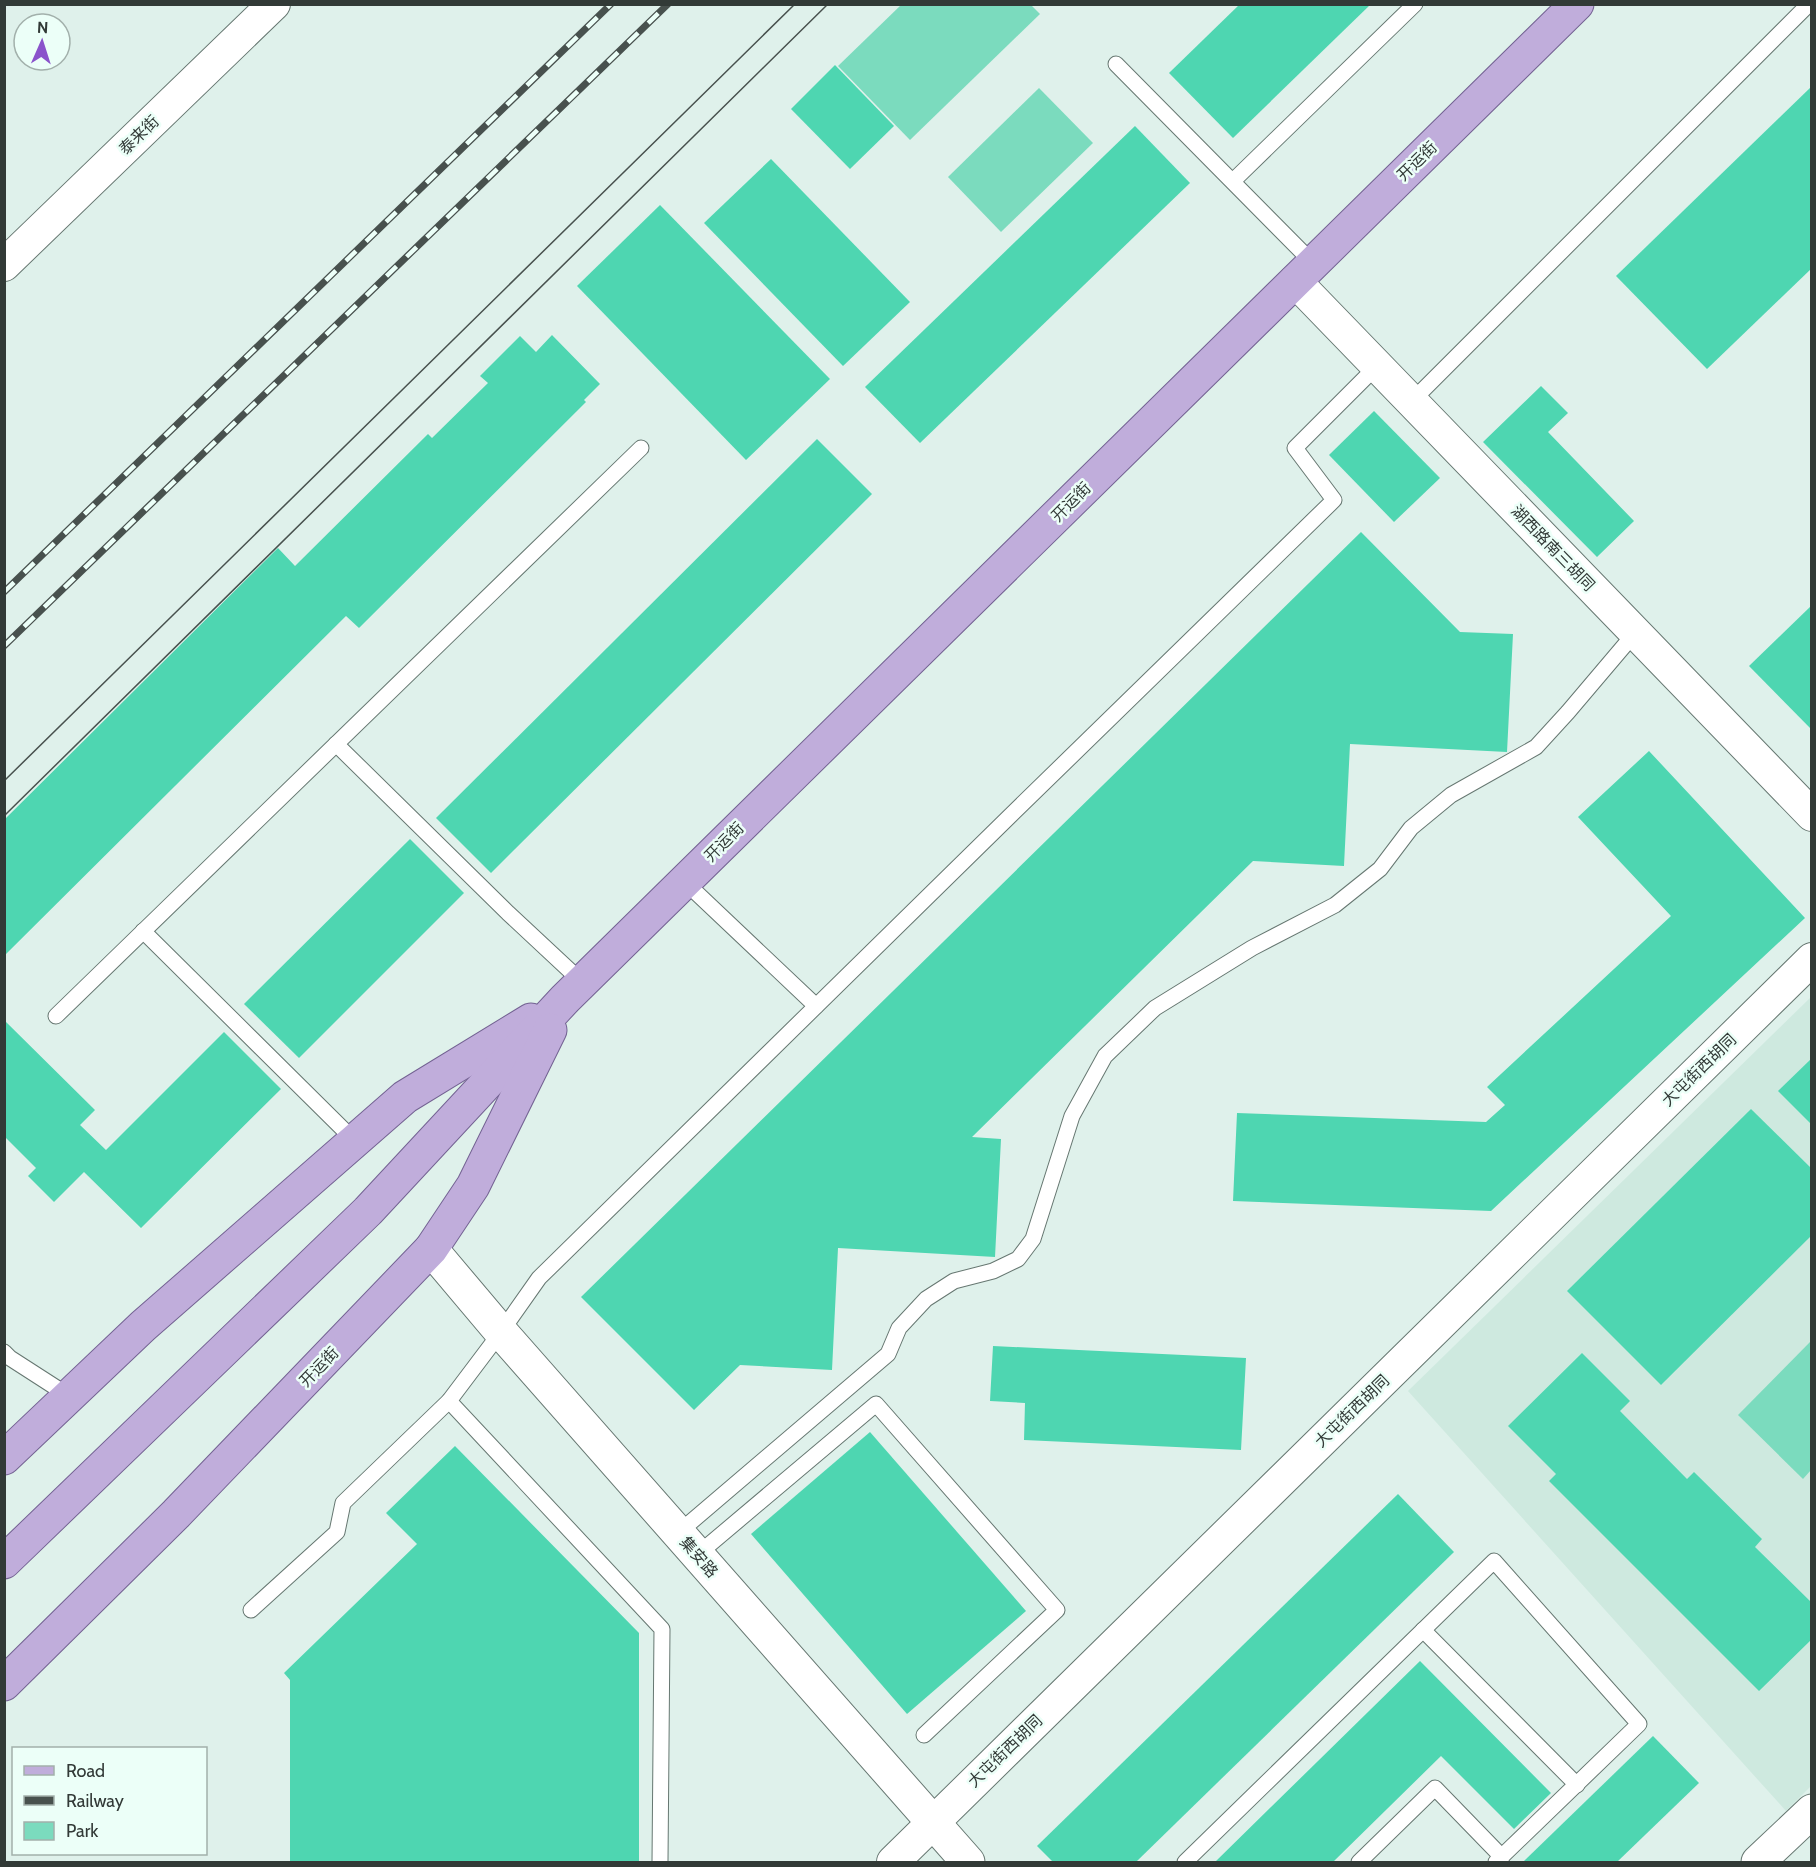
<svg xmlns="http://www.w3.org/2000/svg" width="1816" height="1867" font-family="Cabin,'Noto Sans SC',sans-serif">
  <rect width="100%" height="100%" fill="#dff1eb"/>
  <path fill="#cee9df" d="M1811 997 1812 1785 1786 1811 1408 1391Z"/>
  <g fill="#7bdbbe">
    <path d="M901 5H1031L1040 14 910 140 838 66Z"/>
    <path d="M1039 88 1093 143 1001 232 948 177Z"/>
    <path d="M1811 1341V1470L1803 1479 1738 1415Z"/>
  </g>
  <g fill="#4ed6b1">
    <path d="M1240 4H1371L1233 138 1169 73Z"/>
    <path d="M835 65 894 126 850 169 791 109Z"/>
    <path d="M1812 86V268L1707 369 1616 276Z"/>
    <path d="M1135 126 1190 183 920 443 865 387Z"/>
    <path d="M771 159 910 302 843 366 704 223Z"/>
    <path d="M660 205 830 379 746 460 577 286Z"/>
    <path d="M552 335 600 384 584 400 586 402 359 628 346 616 4 956V820L278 548 295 566 428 434 432 438 488 383 480 376 520 336 536 352Z"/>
    <path d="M1541 386 1568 413 1548 432 1634 521 1597 557 1483 442Z"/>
    <path d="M1374 411 1440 478 1394 522 1329 455Z"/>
    <path d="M817 439 872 494 491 873 436 818Z"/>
    <path d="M1361 532 1460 632 1513 634 1507 752 1350 744 1344 866 1253 861 972 1137 1001 1139 995 1257 838 1248 832 1370 740 1365 694 1410 581 1297Z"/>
    <path d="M1812 605V730L1749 666Z"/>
    <path d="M1649 751 1805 918 1491 1211 1233 1201 1237 1113 1486 1122 1505 1105 1487 1087 1671 916 1578 817Z"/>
    <path d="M410 839 464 893 299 1058 244 1004Z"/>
    <path d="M4 1020 95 1110 80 1125 106 1150 224 1032 281 1089 141 1228 84 1172 54 1202 28 1176 36 1168 4 1136Z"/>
    <path d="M1812 1058V1125L1778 1091Z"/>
    <path d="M1751 1109 1812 1169V1235L1661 1385 1567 1291Z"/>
    <path d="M993 1346 1246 1358 1241 1450 1024 1440 1025 1403 990 1401Z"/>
    <path d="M1582 1353 1630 1401 1620 1411 1687 1479 1694 1472 1762 1539 1755 1547 1812 1603V1639L1759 1691 1549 1481 1556 1474 1508 1426Z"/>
    <path d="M870 1432 1026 1611 907 1714 751 1534Z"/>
    <path d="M455 1446 639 1633V1862H290V1680L284 1673 417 1544 386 1513Z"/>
    <path d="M1398 1494 1454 1552 1136 1862H1053L1037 1846Z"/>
    <path d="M1420 1661 1551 1793 1514 1829 1441 1756 1333 1862H1215Z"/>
    <path d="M1653 1736 1699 1783 1617 1862H1523Z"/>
  </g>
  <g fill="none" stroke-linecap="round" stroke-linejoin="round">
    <g stroke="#667771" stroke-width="17">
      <g id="service">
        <path d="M1116 64 1313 263"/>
        <path d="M1233 181 1415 4"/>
        <path d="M1411 402 1809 4"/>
        <path d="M336 744 508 913 582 982"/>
        <path d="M684 881 816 1006"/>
        <path d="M143 931 355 1141"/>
        <path d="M56 1016 641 448"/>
        <path d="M4 1352 10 1358 69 1396"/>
        <path d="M449 1401 662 1629 660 1862"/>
        <path d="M678 1533 888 1354 899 1328 926 1299 954 1281 993 1271 1018 1259 1033 1239 1072 1116 1105 1056 1155 1008 1252 948 1335 905 1380 869 1411 828 1451 795 1536 747 1568 712 1635 633"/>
        <path d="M697 1555 876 1404 1057 1610 924 1735"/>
        <path d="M251 1610 337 1532 343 1503 449 1401 501 1332 539 1278 1013 813 1334 500 1295 448 1377 366"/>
        <path d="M1423 1630 1577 1785"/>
        <path d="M1185 1862 1494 1561 1639 1724 1496 1862"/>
        <path d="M1359 1862 1435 1788 1502 1857"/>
      </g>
    </g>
    <g stroke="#667771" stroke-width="34">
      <g id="minor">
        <path d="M4 265 274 4"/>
        <path d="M1295 281 1812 815"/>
        <path d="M893 1862 1812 959"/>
      </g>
    </g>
    <g stroke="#667771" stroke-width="35">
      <g id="tertiary">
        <path d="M431 1249 501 1332 968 1862"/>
        <path d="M1758 1862 1812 1811"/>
      </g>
    </g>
    <g stroke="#736292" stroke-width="35">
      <g id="primary">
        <path d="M4 1458 143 1326 405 1097 531 1020"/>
        <path d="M4 1562 368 1211 565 999 1577 4"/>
        <path d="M4 1684 176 1514 431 1249 473 1186 550 1030"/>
      </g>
    </g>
    <use href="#service" stroke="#fff" stroke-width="15"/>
    <use href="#minor" stroke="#fff" stroke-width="32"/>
    <use href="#tertiary" stroke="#fff" stroke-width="33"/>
    <use href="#primary" stroke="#c0addb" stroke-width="33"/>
    <g stroke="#48514e" stroke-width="1.5">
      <path d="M4 781 795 4"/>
      <path d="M4 816 828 4"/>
    </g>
    <g stroke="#48514e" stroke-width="7">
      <g id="rail">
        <path d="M4 592 611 4"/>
        <path d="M4 646 668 4"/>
      </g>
    </g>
    <use href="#rail" stroke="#ecfff8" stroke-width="4.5" stroke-dasharray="14" stroke-linecap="butt"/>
  </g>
  <g text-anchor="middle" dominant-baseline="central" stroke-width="5" stroke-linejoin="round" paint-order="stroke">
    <g font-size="16" fill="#323a37" stroke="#ecfff8">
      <text transform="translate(139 135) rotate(-44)">泰来街</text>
      <text transform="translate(1417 161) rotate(-44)">开运街</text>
      <text transform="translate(1071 502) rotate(-45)">开运街</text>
      <text transform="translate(1553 548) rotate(46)">湖西路南三胡同</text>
      <text transform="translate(724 842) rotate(-45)">开运街</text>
      <text transform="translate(1699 1070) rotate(-44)">大屯街西胡同</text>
      <text transform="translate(319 1367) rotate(-46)">开运街</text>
      <text transform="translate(1352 1411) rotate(-44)">大屯街西胡同</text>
      <text transform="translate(699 1557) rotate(49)">集安路</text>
      <text transform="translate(1005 1751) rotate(-44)">大屯街西胡同</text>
    </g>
  </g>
  <rect width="1816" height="1867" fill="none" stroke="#323a37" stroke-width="12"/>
  <rect x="12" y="1747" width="195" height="108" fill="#ecfff8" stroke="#a2b0ab" stroke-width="1.5"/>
  <rect x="24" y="1766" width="30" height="9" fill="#c0addb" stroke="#a2b0ab" stroke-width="1.5"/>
  <text x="66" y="1777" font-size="18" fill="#323a37">Road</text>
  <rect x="24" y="1796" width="30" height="9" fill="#48514e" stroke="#a2b0ab" stroke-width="1.5"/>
  <text x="66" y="1807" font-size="18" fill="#323a37">Railway</text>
  <rect x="24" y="1822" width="30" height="18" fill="#7bdbbe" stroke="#a2b0ab" stroke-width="1.5"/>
  <text x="66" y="1837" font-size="18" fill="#323a37">Park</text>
  <g transform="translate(42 42) rotate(3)"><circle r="28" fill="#ecfff8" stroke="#a2b0ab" stroke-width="1.5"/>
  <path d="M0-4.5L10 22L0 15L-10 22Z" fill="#8a53cb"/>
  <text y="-9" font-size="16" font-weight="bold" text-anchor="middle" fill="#323a37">N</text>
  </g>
</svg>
